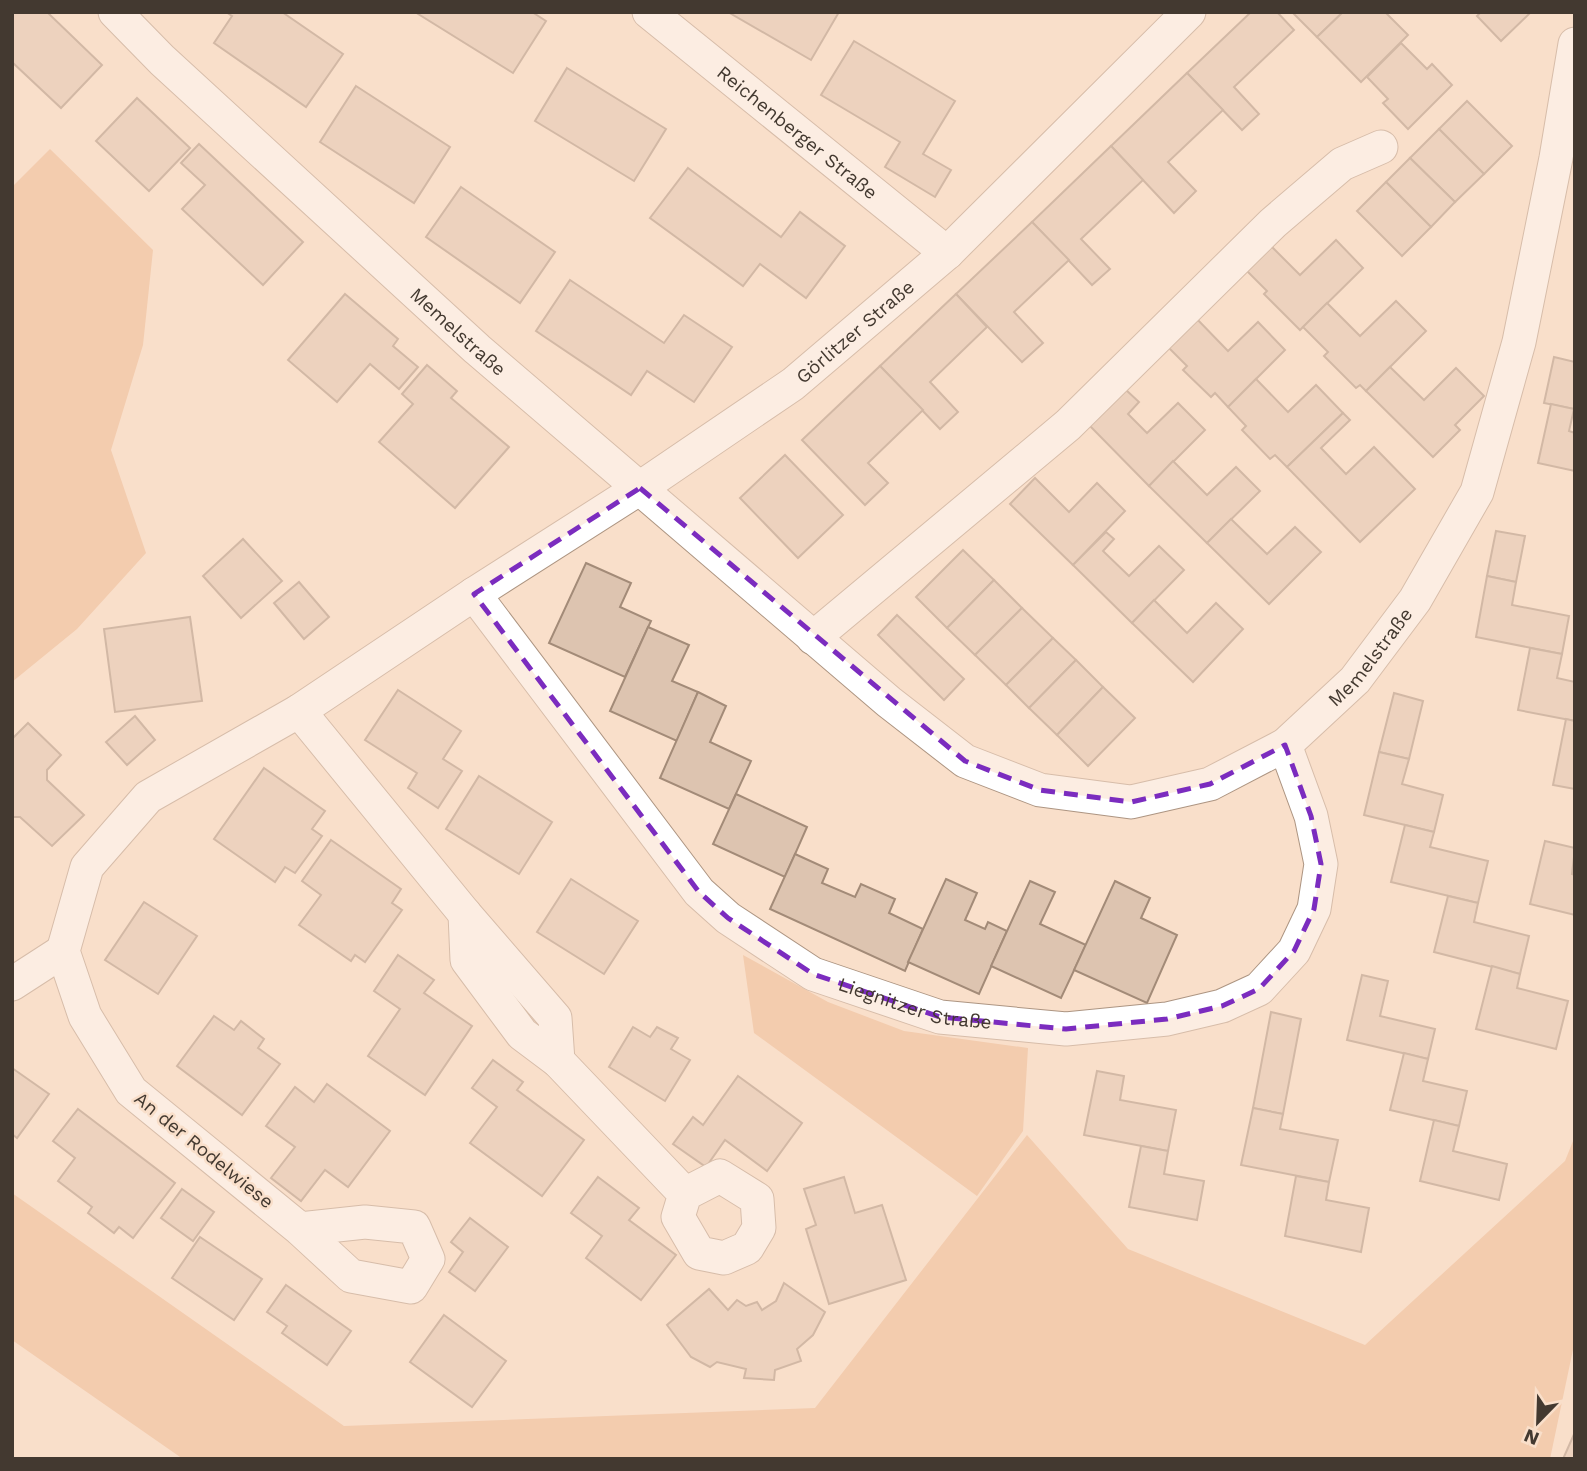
<svg xmlns="http://www.w3.org/2000/svg" width="1587" height="1471" font-family="'Work Sans',sans-serif">
  <rect width="100%" height="100%" fill="#f9dfca"/>
  <g fill="#eab68c">
    <path d="M50 149 153 250 143 345 111 450 146 553 77 629 12 682V187Z"/>
    <path d="M743 955 828 1002 904 1031 1028 1048 1023 1131 977 1196 754 1033Z"/>
    <path d="M1027 1135 1128 1249 1365 1345 1565 1161 1575 1136V1340L1550 1459H183L12 1340V1193L344 1426 815 1408Z"/>
  </g>
  <g fill="#ddc4b0" stroke="#a38b78" stroke-width="2">
    <path d="M12 12H47L102 65 61 108 12 62Z"/>
    <path d="M226 12H282L343 54 306 107 214 43 232 16Z"/>
    <path d="M415 12H532L546 21 513 73Z"/>
    <path d="M728 12H839L811 60Z"/>
    <path d="M1251 12H1277L1294 30 1234 87 1259 114 1242 130 1187 73Z"/>
    <path d="M1292 12H1343L1317 37Z"/>
    <path d="M1343 12H1385L1408 35 1361 82 1317 37Z"/>
    <path d="M1481 12H1531L1501 41 1477 16Z"/>
    <path d="M854 41 955 101 923 154 951 170 935 197 885 167 900 142 821 95Z"/>
    <path d="M1401 43 1427 69 1432 64 1452 85 1408 129 1383 103 1388 99 1367 77Z"/>
    <path d="M567 68 666 129 634 181 535 121Z"/>
    <path d="M1187 73 1223 110 1168 162 1196 191 1174 213 1111 146Z"/>
    <path d="M356 86 450 147 414 203 320 142Z"/>
    <path d="M137 98 190 148 149 191 96 141Z"/>
    <path d="M1467 101 1512 146 1484 174 1439 129Z"/>
    <path d="M1439 129 1484 174 1455 202 1410 158Z"/>
    <path d="M199 144 303 242 263 285 182 209 205 185 181 163Z"/>
    <path d="M1111 146 1143 180 1081 239 1110 269 1092 285 1032 222Z"/>
    <path d="M1410 158 1455 202 1431 227 1386 182Z"/>
    <path d="M688 168 781 237 800 212 845 246 806 298 760 264 743 286 650 218Z"/>
    <path d="M1386 182 1431 227 1402 256 1357 211Z"/>
    <path d="M461 187 555 252 520 303 426 237Z"/>
    <path d="M1032 222 1069 260 1014 312 1043 343 1022 362 956 294Z"/>
    <path d="M1336 240 1363 268 1300 330 1264 294 1267 291 1245 269 1270 245 1300 275Z"/>
    <path d="M570 280 664 343 684 315 732 347 694 402 647 371 631 395 536 331Z"/>
    <path d="M345 294 398 339 393 346 418 367 399 389 370 364 337 402 288 360Z"/>
    <path d="M956 294 987 327 930 382 958 412 940 429 880 366Z"/>
    <path d="M1396 301 1426 331 1366 391 1360 385 1356 388 1324 356 1328 352 1303 327 1327 303 1360 336Z"/>
    <path d="M1194 316 1228 351 1258 322 1285 350 1228 407 1215 393 1211 397 1183 370 1187 366 1165 344Z"/>
    <path d="M1554 357 1575 362 1574 409 1544 403Z"/>
    <path d="M427 365 457 391 451 398 509 447 455 508 379 442 413 404 402 394Z"/>
    <path d="M880 366 923 410 868 463 888 483 865 505 802 440Z"/>
    <path d="M1390 367 1424 400 1456 368 1484 396 1455 425 1460 430 1433 457 1366 391Z"/>
    <path d="M1256 379 1288 412 1316 385 1343 413 1287 467 1275 455 1270 459 1242 430 1246 426 1228 407Z"/>
    <path d="M1125 389 1139 402 1128 414 1147 433 1178 403 1205 430 1149 486 1089 425Z"/>
    <path d="M1551 404 1574 409 1569 431 1575 433V471L1538 463Z"/>
    <path d="M1343 413 1350 420 1321 448 1346 474 1374 447 1415 489 1360 542 1287 467Z"/>
    <path d="M785 455 843 515 798 558 740 498Z"/>
    <path d="M1173 461 1207 495 1236 467 1260 491 1207 543 1149 486Z"/>
    <path d="M1035 478 1069 512 1097 483 1125 511 1073 565 1010 504Z"/>
    <path d="M1231 519 1267 554 1295 527 1321 552 1269 604 1207 543Z"/>
    <path d="M1496 531 1525 536 1516 582 1487 576Z"/>
    <path d="M1106 532 1114 539 1103 551 1129 576 1159 546 1184 570 1132 623 1073 565Z"/>
    <path d="M243 539 282 581 241 618 203 576Z"/>
    <path d="M963 550 994 580 947 628 916 597Z"/>
    <path d="M586 563 631 583 620 607 651 621 625 677 549 643Z"/>
    <path d="M1487 576 1516 582 1512 605 1569 616 1562 654 1476 637Z"/>
    <path d="M994 580 1022 608 975 655 947 628Z"/>
    <path d="M299 582 329 617 304 639 274 603Z"/>
    <path d="M1154 600 1187 633 1216 603 1243 629 1193 682 1132 623Z"/>
    <path d="M1022 608 1053 638 1006 685 975 655Z"/>
    <path d="M897 615 964 679 944 700 878 635Z"/>
    <path d="M190 617 202 701 115 712 104 629Z"/>
    <path d="M648 627 689 645 672 681 698 692 677 741 610 711Z"/>
    <path d="M1053 638 1076 660 1029 708 1006 685Z"/>
    <path d="M1530 648 1562 654 1557 678 1575 682V721L1518 710Z"/>
    <path d="M1076 660 1103 687 1057 735 1029 708Z"/>
    <path d="M1103 687 1135 718 1088 766 1057 735Z"/>
    <path d="M398 690 461 731 443 759 462 771 438 808 408 788 417 773 365 740Z"/>
    <path d="M698 692 726 706 710 742 751 761 729 809 660 778Z"/>
    <path d="M1394 693 1423 701 1409 759 1379 752Z"/>
    <path d="M135 716 155 740 127 765 106 742Z"/>
    <path d="M1566 719 1575 721V789L1553 785Z"/>
    <path d="M28 723 61 755 47 770V780L84 815 52 846 20 817H12V739Z"/>
    <path d="M1379 752 1409 759 1402 784 1443 795 1434 832 1364 815Z"/>
    <path d="M264 768 325 811 312 829 322 836 295 873 285 867 275 882 214 839Z"/>
    <path d="M479 776 552 822 519 874 446 829Z"/>
    <path d="M736 794 807 827 785 877 713 844Z"/>
    <path d="M1405 825 1434 832 1430 847 1488 861 1478 903 1391 882Z"/>
    <path d="M331 840 401 889 392 903 402 910 365 962 355 955 351 961 299 925 321 895 302 881Z"/>
    <path d="M1545 841 1575 848 1572 874 1575 875V915L1530 904Z"/>
    <path d="M795 854 828 869 822 883 855 897 861 884 895 899 889 913 923 929 905 971 770 909Z"/>
    <path d="M571 879 638 921 604 974 537 932Z"/>
    <path d="M946 879 977 893 965 920 985 929 988 922 1007 931 979 994 908 962Z"/>
    <path d="M1030 881 1055 892 1040 924 1086 945 1061 998 991 966Z"/>
    <path d="M1115 881 1150 898 1141 918 1177 935 1147 1003 1074 970Z"/>
    <path d="M1448 896 1478 903 1474 922 1529 936 1520 974 1434 952Z"/>
    <path d="M144 902 197 936 158 994 105 960Z"/>
    <path d="M398 955 434 980 424 993 472 1026 425 1095 368 1056 400 1009 374 991Z"/>
    <path d="M1492 966 1520 974 1517 988 1568 1001 1556 1049 1476 1029Z"/>
    <path d="M1362 975 1388 981 1380 1016 1435 1029 1428 1059 1347 1040Z"/>
    <path d="M1271 1012 1301 1019 1283 1114 1253 1108Z"/>
    <path d="M214 1016 234 1030 241 1021 264 1039 258 1048 280 1064 242 1115 177 1066Z"/>
    <path d="M633 1027 650 1037 657 1027 678 1038 671 1049 690 1060 665 1101 609 1067Z"/>
    <path d="M1404 1053 1428 1059 1423 1081 1467 1091 1459 1126 1390 1110Z"/>
    <path d="M493 1060 523 1082 517 1090 584 1140 542 1196 470 1143 497 1107 472 1088Z"/>
    <path d="M12 1068 49 1094 17 1138 12 1134Z"/>
    <path d="M1097 1071 1124 1076 1120 1100 1176 1110 1168 1151 1084 1135Z"/>
    <path d="M738 1076 802 1123 767 1171 725 1140 706 1167 673 1144 693 1117 703 1125Z"/>
    <path d="M327 1084 390 1131 348 1187 325 1170 301 1201 271 1178 295 1147 266 1126 295 1087 314 1102Z"/>
    <path d="M1253 1108 1283 1114 1280 1129 1338 1140 1329 1182 1241 1165Z"/>
    <path d="M78 1109 175 1183 133 1238 119 1227 114 1233 88 1213 92 1207 58 1181 75 1158 53 1141Z"/>
    <path d="M1434 1120 1459 1126 1453 1151 1507 1164 1499 1200 1420 1181Z"/>
    <path d="M1141 1146 1168 1151 1164 1174 1204 1181 1197 1220 1129 1207Z"/>
    <path d="M1296 1176 1329 1182 1326 1200 1369 1208 1361 1252 1285 1236Z"/>
    <path d="M598 1177 639 1208 629 1220 676 1255 641 1300 586 1258 602 1236 571 1213Z"/>
    <path d="M844 1177 855 1213 882 1205 906 1280 829 1304 806 1229 816 1225 804 1189Z"/>
    <path d="M182 1189 214 1212 193 1241 161 1218Z"/>
    <path d="M470 1218 508 1247 475 1291 449 1272 463 1252 451 1242Z"/>
    <path d="M200 1237 262 1279 234 1320 172 1278Z"/>
    <path d="M784 1283 825 1312 813 1335 797 1349 801 1361 775 1370 774 1380 744 1378 746 1369 717 1362 710 1367 691 1357 667 1325 709 1289 728 1310 737 1300 746 1306 757 1302 762 1310 776 1301Z"/>
    <path d="M286 1285 351 1331 327 1365 282 1333 287 1326 267 1312Z"/>
    <path d="M444 1315 506 1361 472 1407 410 1362Z"/>
    <path d="M1575 1432V1459H1563Z"/>
  </g>
  <g fill="none" stroke-linecap="round" stroke-linejoin="round">
    <g stroke="#ad9582" stroke-width="35">
      <g id="minor">
        <path id="s1" d="M115 12 162 60 477 349 889 702 965 761 1040 790 1131 802 1210 784 1285 745 1355 680 1415 600 1477 492 1519 342 1556 158 1575 44"/>
        <path id="s2" d="M649 12 947 253"/>
        <path id="s3" d="M474 594 699 892 728 918 813 974 940 1017 1066 1029 1167 1019 1222 1006 1259 989 1294 951 1314 909 1321 864 1311 816 1285 745"/>
        <path d="M813 638 1068 425 1273 223 1342 164 1381 147"/>
        <path d="M299 711 465 914 555 1018 558 1061"/>
        <path d="M465 914 467 960 522 1034 558 1061 685 1194 678 1217 699 1253 724 1258 747 1248 759 1228 757 1199 720 1176 685 1194"/>
        <path d="M12 984 63 951"/>
        <path id="s4" d="M300 1229 365 1222 414 1227 428 1259 411 1287 351 1276 300 1229 131 1091 85 1016 63 951 87 867 148 797 299 711 474 594 640 488 793 384 947 253 1189 12"/>
      </g>
    </g>
    <use href="#minor" stroke="#fff" stroke-width="33"/>
  </g>
  <path d="M0 0H1587V1471H0ZM640 488 965 761 1040 790 1131 802 1210 784 1285 745 1311 816 1321 864 1314 909 1294 951 1259 989 1222 1006 1167 1019 1066 1029 940 1017 813 974 728 918 699 892 474 594Z" fill="#f9dfca" fill-opacity=".55" fill-rule="evenodd"/>
  <path fill="none" stroke="#7b2cbf" stroke-width="5" stroke-dasharray="14 9" stroke-linejoin="round" d="M640 488 965 761 1040 790 1131 802 1210 784 1285 745 1311 816 1321 864 1314 909 1294 951 1259 989 1222 1006 1167 1019 1066 1029 940 1017 813 974 728 918 699 892 474 594Z"/>
  <g text-anchor="middle" dominant-baseline="central" stroke-width="5" stroke-linejoin="round" paint-order="stroke">
    <g font-size="19" fill="#433930" stroke="#f9dfca">
      <text stroke="none"><textPath href="#s2" startOffset="191">Reichenberger Straße</textPath></text>
      <text stroke="none"><textPath href="#s1" startOffset="469">Memelstraße</textPath></text>
      <text stroke="none"><textPath href="#s4" startOffset="1715">Görlitzer Straße</textPath></text>
      <text stroke="none"><textPath href="#s1" startOffset="1594">Memelstraße</textPath></text>
      <text stroke="none"><textPath href="#s3" startOffset="621">Liegnitzer Straße</textPath></text>
      <text transform="translate(204 1150) rotate(39)">An der Rodelwiese</text>
    </g>
  </g>
  <rect width="1587" height="1471" fill="none" stroke="#433930" stroke-width="28"/>
  <g transform="translate(1538 1422) rotate(203)" stroke="#f9dfca" stroke-width="5" paint-order="stroke">
  <path d="M0-5L12 26L0 18L-12 26Z" fill="#433930"/>
  <text y="-10" font-size="19" font-weight="bold" text-anchor="middle" fill="#433930">N</text>
  </g>
</svg>
